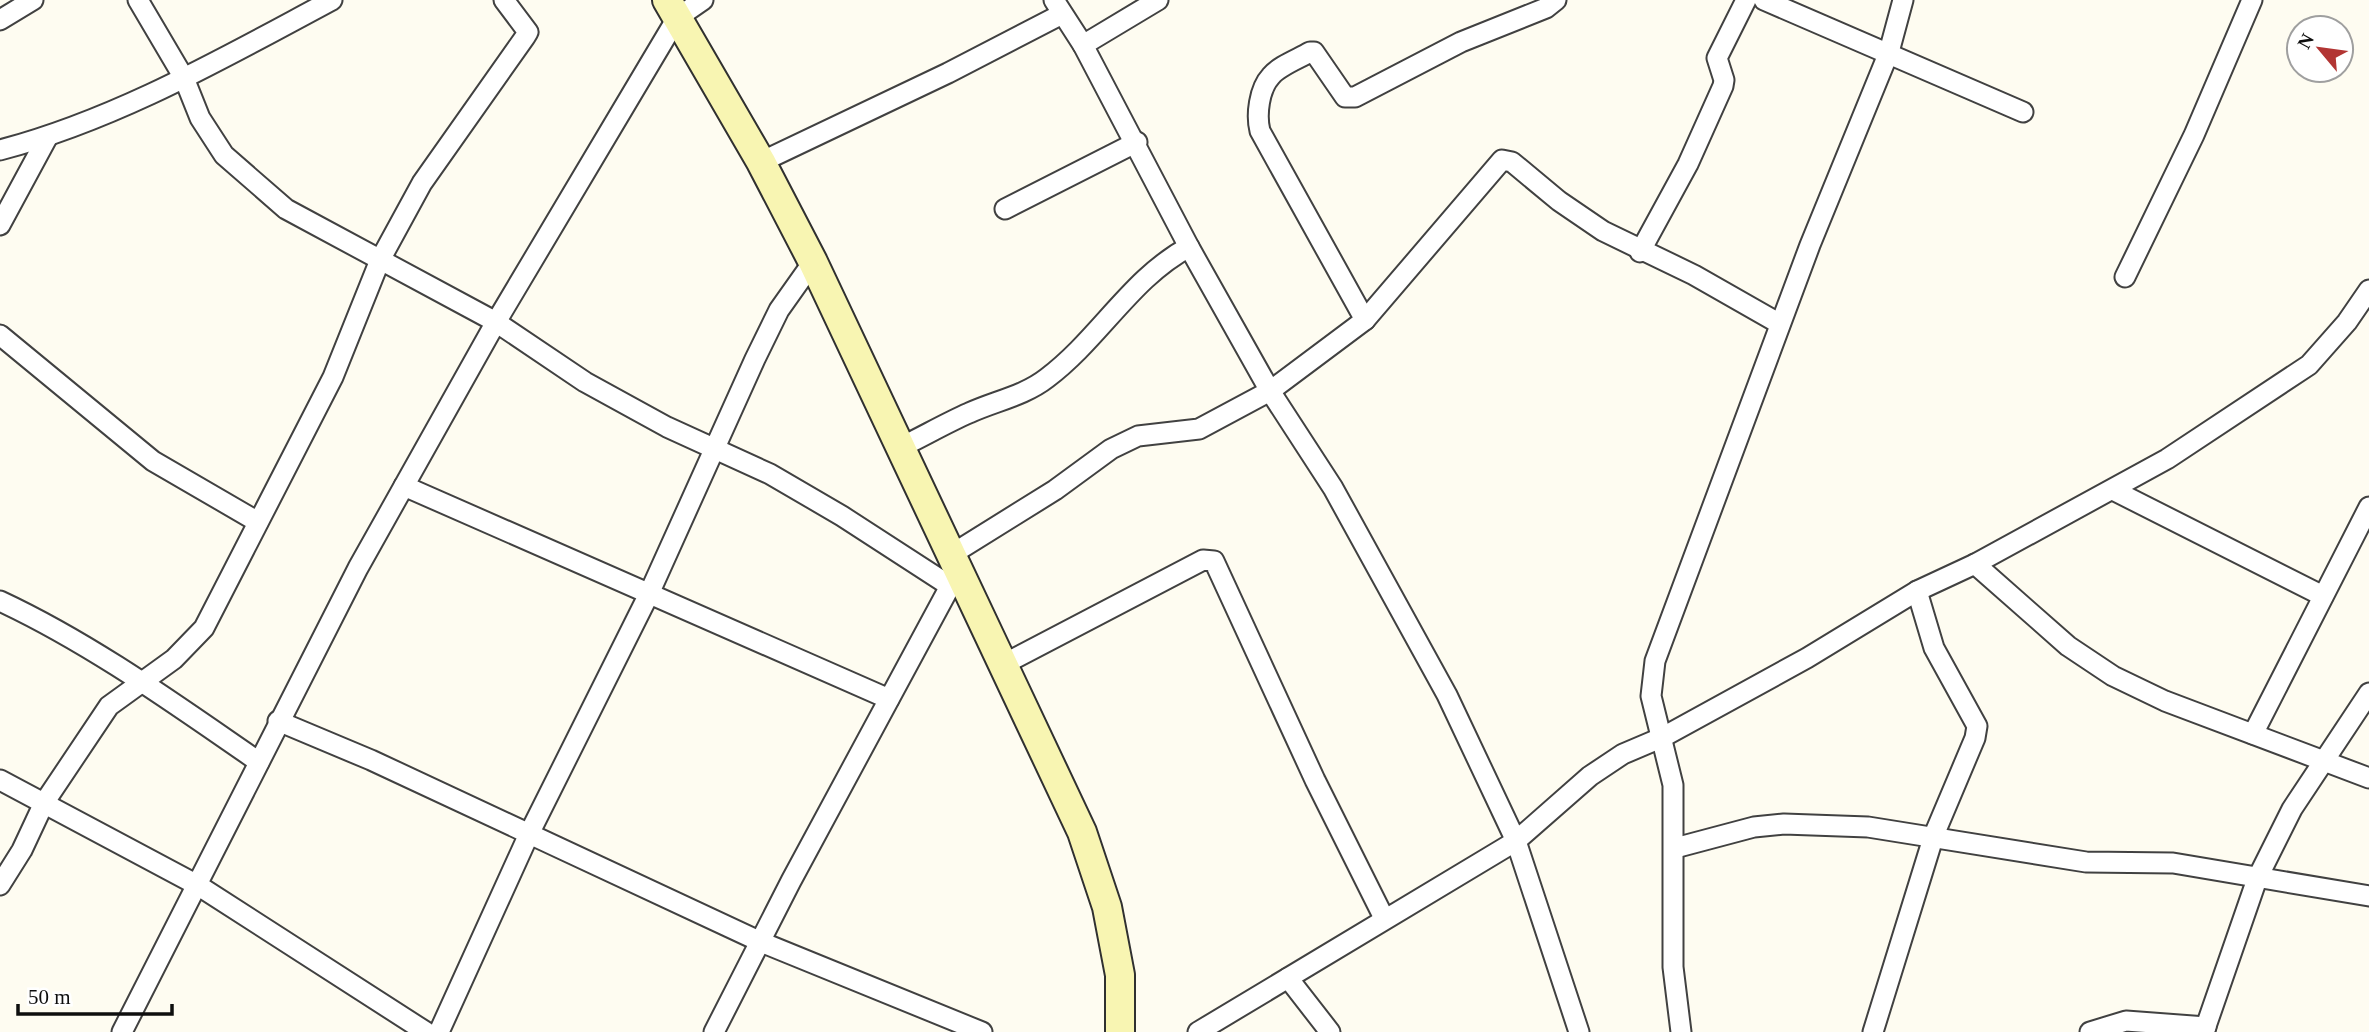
<svg xmlns="http://www.w3.org/2000/svg" width="2369" height="1032" font-family="'Times New Roman',serif">
  <rect width="100%" height="100%" fill="#fefcf1"/>
  <g fill="none" stroke-linecap="round" stroke-linejoin="round">
    <g stroke="#414141" stroke-width="23">
      <g id="street">
        <path d="M138 0 184 78 200 118 224 155 286 209 496 322 585 382 667 427 770 474 842 516 950 586"/>
        <path d="M1054 0 1083 45 1189 247 1270 391 1333 488 1447 695 1516 841 1579 1032"/>
        <path d="M1764 0 2023 112"/>
        <path d="M0 20 33 0"/>
        <path d="M1083 45 1158 0"/>
        <path d="M0 150C118 119 225 57 332 0"/>
        <path d="M761 162 948 73 1062 14"/>
        <path d="M1005 209 1137 142"/>
        <path d="M0 225 47 138"/>
        <path d="M1640 252 1688 164 1723 86 1724 80 1717 58 1746 0"/>
        <path d="M2125 277 2194 135 2252 0"/>
        <path d="M1365 320 1260 131C1256 115 1259 89 1271 76 1279 66 1298 59 1310 52H1314L1345 97H1355L1461 42 1546 8 1556 0"/>
        <path d="M0 335 153 461 258 522"/>
        <path d="M901 447C924 436 946 423 969 413 995 401 1024 396 1047 378 1099 339 1132 277 1189 247"/>
        <path d="M404 486 889 699"/>
        <path d="M2113 490 2323 596"/>
        <path d="M949 556 1055 490 1111 449 1138 436 1199 429 1270 391 1365 320 1502 160 1512 162 1559 201 1603 231 1694 275 1780 324"/>
        <path d="M1975 564 2068 646 2113 676 2165 701 2369 778"/>
        <path d="M0 601C92 644 176 705 259 762"/>
        <path d="M1002 665 1203 560 1214 561 1315 780 1384 918"/>
        <path d="M278 721 371 760 761 942 982 1032"/>
        <path d="M2253 734 2369 507"/>
        <path d="M0 780 199 886 426 1032"/>
        <path d="M1675 848 1754 827 1784 824 1868 827 2086 862 2173 863 2369 896"/>
        <path d="M0 885 22 850 44 803 109 706 174 659 204 628 333 377 380 260 422 183 525 37 528 32 504 0"/>
        <path d="M1288 978 1330 1032"/>
        <path d="M122 1032 358 568 496 322 677 18 703 0"/>
        <path d="M439 1032 529 834 648 596 755 359 779 310 813 262"/>
        <path d="M714 1032 791 881 955 577"/>
        <path d="M1198 1032 1516 841 1590 776 1623 754 1663 737 1807 658 1917 591 1975 564 2167 459 2309 365 2347 322 2369 290"/>
        <path d="M1681 1032 1673 967V785L1651 696 1655 661 1810 245 1889 52 1903 0"/>
        <path d="M1873 1032 1934 835 1975 738 1977 726 1934 648 1917 591"/>
        <path d="M2090 1032 2126 1021 2206 1027"/>
        <path d="M2204 1032 2257 879 2292 809 2369 693"/>
      </g>
    </g>
    <g stroke="#303030" stroke-width="32">
      <path id="secondary" d="M667 0 761 162 813 262 1082 832 1107 907 1120 975V1032"/>
    </g>
    <use href="#street" stroke="#fff" stroke-width="19"/>
    <use href="#secondary" stroke="#f8f5b2" stroke-width="28"/>
  </g>
  <g transform="translate(2320 49) rotate(299)"><circle r="33" fill="#ffffff" stroke="#9f9f9f" stroke-width="2"/>
  <path d="M0-5L12 26L0 18L-12 26Z" fill="#b23533"/>
  <text y="-10" font-size="19" font-weight="bold" text-anchor="middle" fill="#0e0e0e">N</text>
  </g>
  <path d="M18 1004v10h154v-10" fill="none" stroke="#0e0e0e" stroke-width="3.5"/>
  <text x="28" y="1004" font-size="21" fill="#0e0e0e" stroke="#ffffff" stroke-width="5" paint-order="stroke">50 m</text>
</svg>
